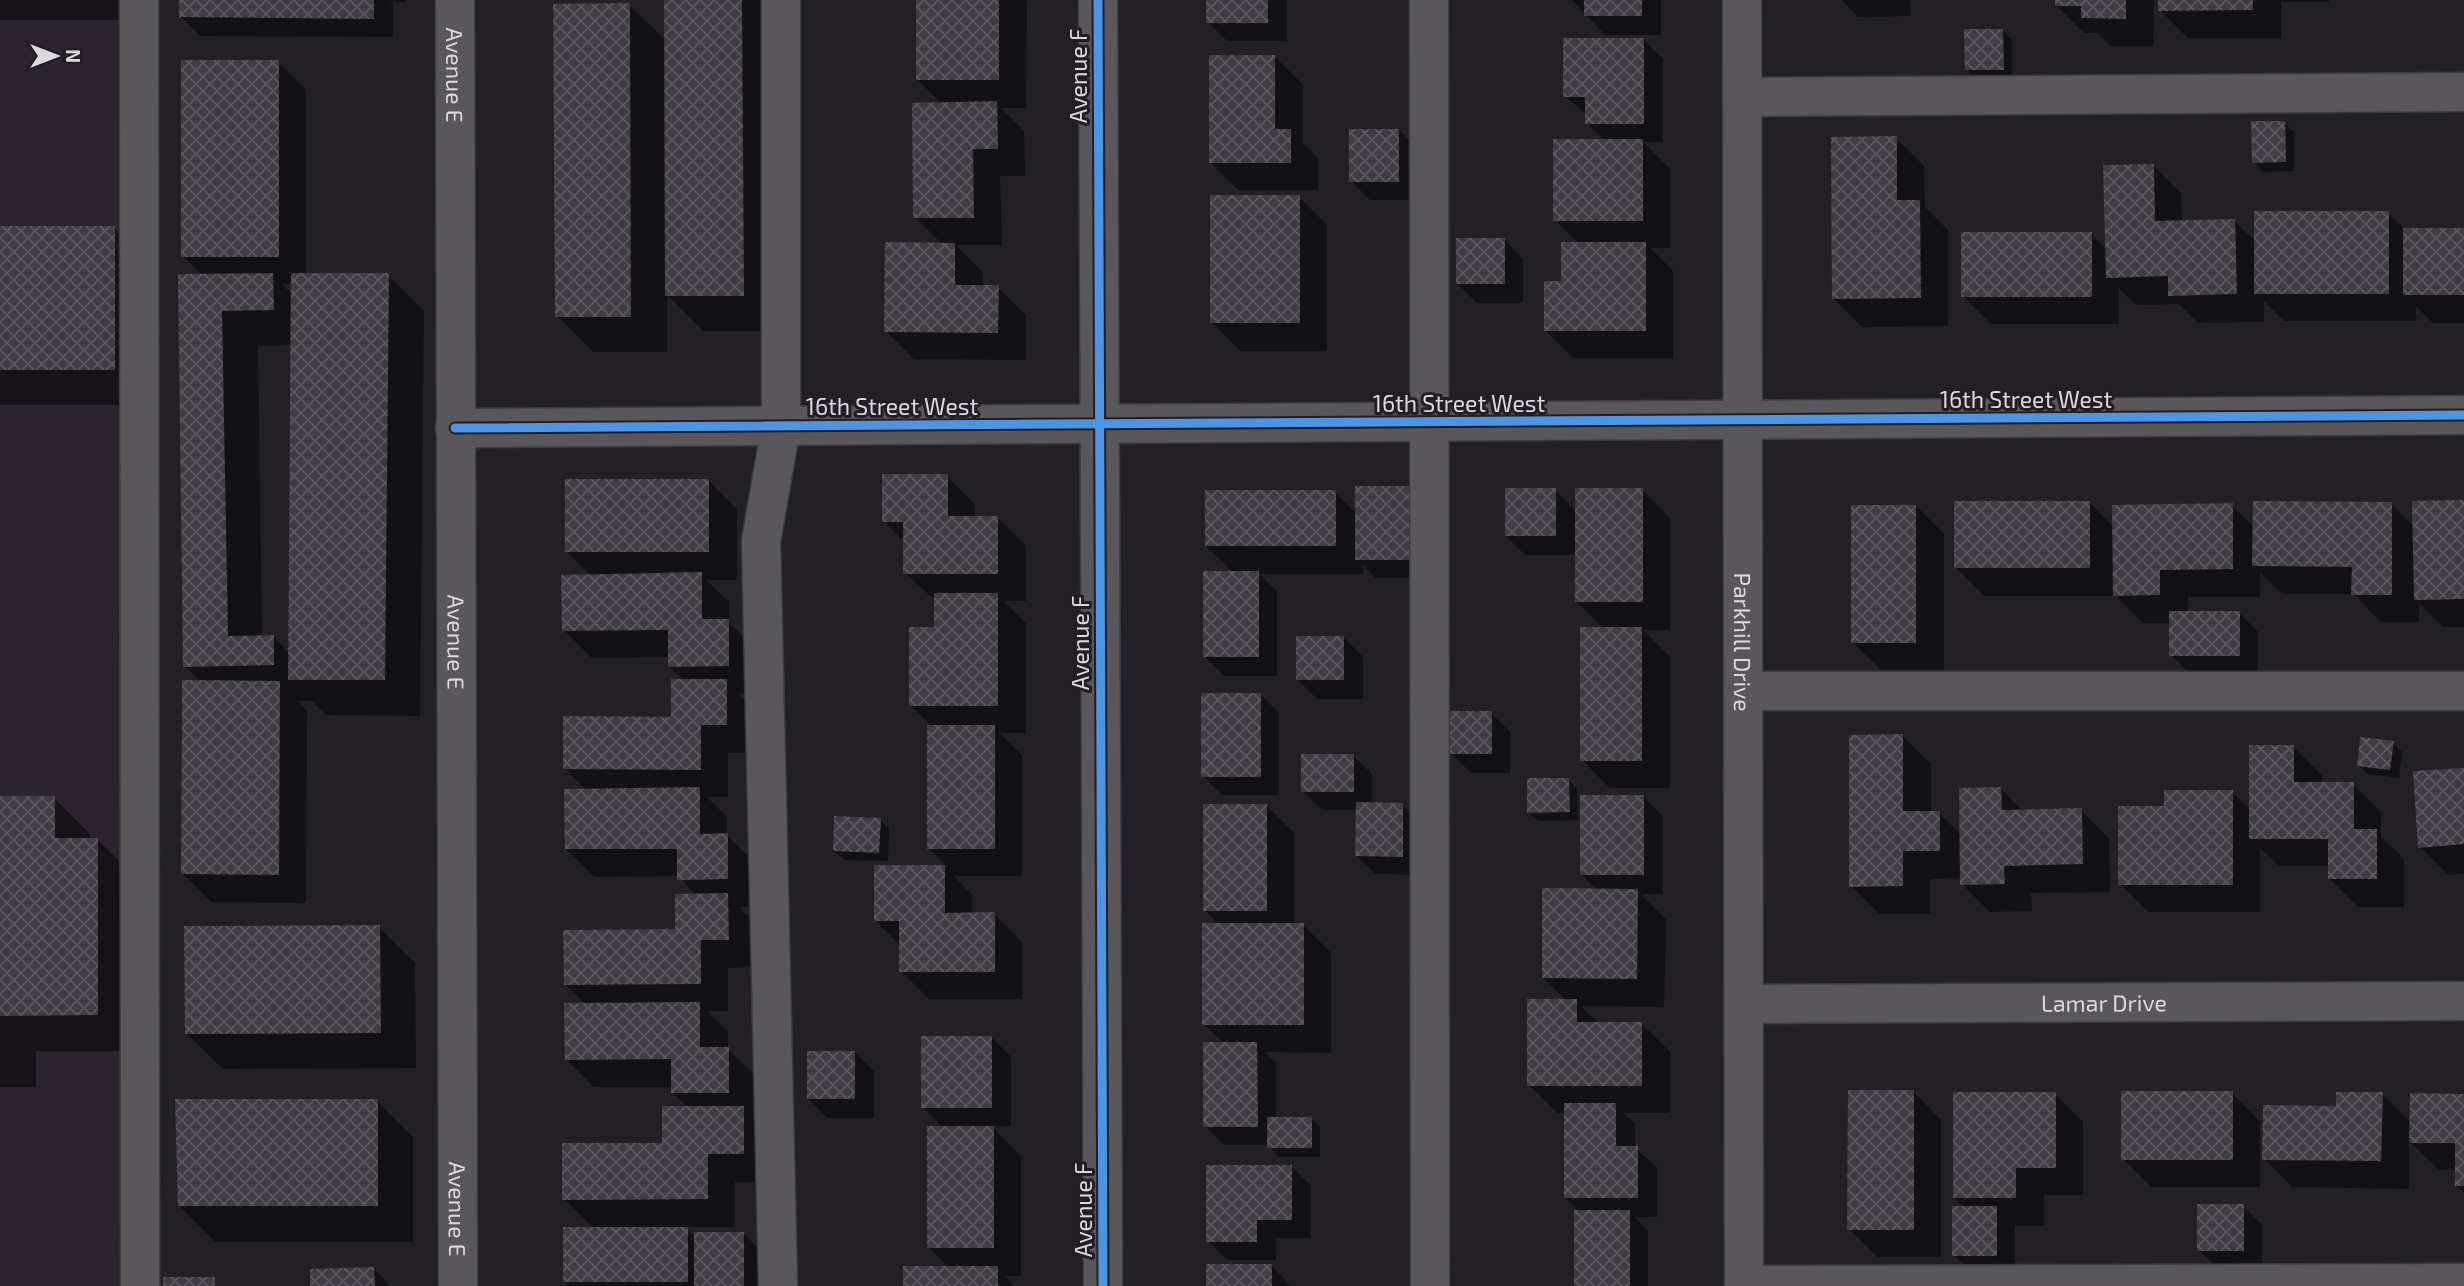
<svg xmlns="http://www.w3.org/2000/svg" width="2464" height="1286" font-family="'Exo 2',sans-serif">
  <defs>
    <pattern id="building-cross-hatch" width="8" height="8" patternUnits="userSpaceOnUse" patternTransform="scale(1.75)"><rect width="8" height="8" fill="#413b44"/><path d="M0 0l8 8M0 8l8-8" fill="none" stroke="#5c575f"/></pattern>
  </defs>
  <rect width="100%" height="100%" fill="#222024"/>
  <path fill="#2b232e" d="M0 0H139L140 1286H0Z"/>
  <g fill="#0007" fill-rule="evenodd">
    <path d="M0 0H133L132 20H0Z"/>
    <path d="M181 0H406V2H390L393 5V37L200 36 181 17Z"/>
    <path d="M666 0H759L778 18 779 331H703L667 295V352H593L557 316 629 5 666 41Z"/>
    <path d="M918 0H1027L1026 108H1001L1024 131 1025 176H1000L1002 245H956L983 272V287H998L1026 315V360L914 359 886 331 942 244 915 217 942 104 918 80Z"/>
    <path d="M1208 0H1287V41H1227L1208 22Z"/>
    <path d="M1572 0H1661V35H1605Z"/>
    <path d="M1842 0H1910L1911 16 1858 17Z"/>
    <path d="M2056 0H2154L2153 46H2110L2098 33H2084L2056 5Z"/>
    <path d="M2160 0H2329V2H2281V38H2188L2160 10Z"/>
    <path d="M2003 30 2012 40V78L1976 79 1967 70Z"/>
    <path d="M1644 40 1663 59V142H1643L1670 169V248H1650L1673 271V358H1573L1545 330 1578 243 1555 220 1605 141 1587 123V115L1565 96Z"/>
    <path d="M1275 57 1303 85V143L1318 158V190H1238L1210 162Z"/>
    <path d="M278 62 306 90V274L388 275 424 311 420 716 326 715 312 701H298L307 711 306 903 211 902 183 874 201 682 185 666 203 276 183 256ZM282 284H293V295ZM292 345 290 654 274 637H262L258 346Z"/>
    <path d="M2284 123 2294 132V171L2263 172 2254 162Z"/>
    <path d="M1399 130 1418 149V200H1370L1351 181Z"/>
    <path d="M1896 138 1924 166 1925 207 1948 230V326L1862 327 1834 299Z"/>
    <path d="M2153 165 2181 193 2182 222 2234 221 2256 242 2388 213 2406 230H2464V323H2433L2416 306V321H2284L2264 301V322L2198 323 2179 304 2136 305 2119 289V324H1991L1963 296 2091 234 2107 250Z"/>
    <path d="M1299 197 1327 225V351H1240L1212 323Z"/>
    <path d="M0 228H114L150 264 151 405H0Z"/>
    <path d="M1504 240 1523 259V303H1477L1458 284Z"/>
    <path d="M947 476 975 504V518H998L1026 546V601H1004L1026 623V733H1000L1022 755V876H954L972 895V914H994L1022 942V999H929L901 971V946L875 920V867H947L929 848 932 727 910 705 936 629V601L905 573V543L884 521Z"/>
    <path d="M709 481 737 509V580H706L729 602V622L756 649 757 694H739L754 709V753H728V797H707L727 817V835L755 863V907H739L755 923 756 967 728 968V1011H707L728 1032V1049L757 1077 772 1182H735V1227H685L695 1237 744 1234 763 1253V1286H569L564 1282 594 1229 564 1199 664 1145 687 1107 673 1093V1087H594L566 1059 585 1004 566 985 677 931 696 896 679 876 594 877 566 849 586 790 564 768 673 719 684 681 670 667V657L592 658 564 630 591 576 567 552Z"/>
    <path d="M1409 488 1428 507V578H1376L1363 565V574H1259L1277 591V676H1224L1205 657 1233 572 1206 546 1335 492 1357 514Z"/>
    <path d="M1555 490 1577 512 1642 490 1670 518V630H1643L1670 657V788H1610L1582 760 1604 629 1577 602V555H1525L1506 536Z"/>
    <path d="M2464 502V627H2443L2419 603V622H2381L2354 594H2282L2260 572V597H2188V613H2239L2258 632V674H2190L2171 655V623H2143L2116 596H1984L1956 568 2090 503 2114 527 2232 505 2254 527 2392 504 2414 527Z"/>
    <path d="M1916 506 1944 534V670H1881L1852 642Z"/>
    <path d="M1344 638 1363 657V699H1317L1298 680Z"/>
    <path d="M1260 694 1279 713V795H1222L1203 776Z"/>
    <path d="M1491 713 1510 732V773H1471L1452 754Z"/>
    <path d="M1903 736 1931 764V813H1939L1961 835 2001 789 2023 811 2081 810 2109 838 2110 892 2031 893 2032 911 1990 912 1962 884 1961 878 1930 879V914H1879L1851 886Z"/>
    <path d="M2393 743 2402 752 2399 778 2368 774 2358 765Z"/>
    <path d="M2293 747 2322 775V784H2353L2381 812V837L2404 859V907H2358L2330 879V866H2279L2260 848V912H2148L2120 884 2166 808 2232 792 2250 810Z"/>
    <path d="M1353 755 1372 774V804L1403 805 1422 824 1421 875 1375 874 1356 855 1358 810H1322L1303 791Z"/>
    <path d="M2464 770V874L2448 875 2420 847Z"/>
    <path d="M1568 779 1577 789 1578 820 1538 821 1529 812Z"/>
    <path d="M1644 797 1663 816V894H1640L1666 919 1664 1007 1581 1006 1600 1024H1642L1670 1052V1113H1624L1635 1124V1148L1657 1167V1217H1634L1648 1231V1286H1576L1580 1212 1566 1198V1113H1557L1529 1085 1567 1001 1543 978 1598 891 1582 875Z"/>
    <path d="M54 798 90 834V839H97L133 875 134 1051H36V1087H0V830Z"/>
    <path d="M1266 805 1294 833V925H1303L1331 953V1053L1265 1052 1276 1063V1118H1311L1320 1127V1157H1278L1269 1145H1224L1205 1126 1224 1044 1204 1024 1219 925 1205 910Z"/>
    <path d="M880 820 889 829 888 861 844 860 834 851Z"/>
    <path d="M379 927 415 963 416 1068 223 1069 186 1033Z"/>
    <path d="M992 1038 1011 1057V1126H991L1021 1156V1276H1005L1015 1286H905L949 1268 929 1248 943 1128 923 1107Z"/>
    <path d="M855 1052 874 1071V1118H827L808 1099Z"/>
    <path d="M1913 1091 1941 1120V1257H1877L1849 1229Z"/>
    <path d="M2232 1093 2260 1121V1187H2151L2123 1159Z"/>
    <path d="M2055 1094 2083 1122V1195H2044V1226H2015V1274H1973L1954 1255 1964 1207 1954 1198Z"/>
    <path d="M2382 1094 2411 1123 2464 1095V1193L2456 1185 2457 1170H2439L2409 1141V1189L2292 1187 2264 1159 2337 1108Z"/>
    <path d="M377 1101 413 1137V1242H215L179 1206Z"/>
    <path d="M1292 1167 1311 1186V1238H1276V1260H1227L1208 1241Z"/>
    <path d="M2243 1206 2262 1225V1269H2218L2199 1250Z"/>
    <path d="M1271 1265 1291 1286H1208Z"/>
    <path d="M374 1269 390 1286H312Z"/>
  </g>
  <g fill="url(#building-cross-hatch)">
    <path d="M179 0H374V19L179 17Z"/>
    <path d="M664 0H742L744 296H665Z"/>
    <rect x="916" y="0" width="83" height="80"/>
    <rect x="1206" y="0" width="62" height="23"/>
    <rect x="1584" y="0" width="58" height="16"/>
    <path d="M2055 0H2126V19L2081 18V6H2055Z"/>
    <path d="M2158 0H2253V10L2158 11Z"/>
    <path d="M630 3 631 317H555L553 4Z"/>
    <path d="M1964 29H2003L2004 70H1965Z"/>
    <path d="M1563 38H1644V124H1585V97H1563Z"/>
    <path d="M1209 55H1275V129H1291V163H1209Z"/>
    <rect x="181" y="60" width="98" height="197"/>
    <path d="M997 101 998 149H973L974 218H913L912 103Z"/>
    <path d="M2251 121H2285L2286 162 2252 163Z"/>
    <rect x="1349" y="129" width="50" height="53"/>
    <path d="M1897 136V200H1920L1921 298 1832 299 1831 137Z"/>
    <rect x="1553" y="139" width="90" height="82"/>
    <path d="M2154 164 2155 221 2235 219 2237 294 2168 296V276L2106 278 2103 165Z"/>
    <rect x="1210" y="195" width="90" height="128"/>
    <rect x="2254" y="211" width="135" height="83"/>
    <rect x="0" y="226" width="115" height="144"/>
    <rect x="2403" y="228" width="61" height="67"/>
    <rect x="1961" y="232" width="131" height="65"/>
    <rect x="1456" y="238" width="49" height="46"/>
    <path d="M885 242 955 243V285H999L998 333 884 332Z"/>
    <path d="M1561 242H1646V331H1544V281H1561Z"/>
    <path d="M273 273 274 310 222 311 228 636 274 635V665L183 667 178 274Z"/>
    <path d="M291 273H389L385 680H288Z"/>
    <path d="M882 474H948V516H998V574H903V522H882Z"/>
    <rect x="565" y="479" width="144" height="73"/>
    <rect x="1355" y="486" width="54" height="74"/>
    <rect x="1505" y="488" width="51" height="48"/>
    <rect x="1575" y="488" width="68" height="114"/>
    <rect x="1205" y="490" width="131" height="56"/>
    <path d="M2464 500V599L2414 600 2412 501Z"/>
    <rect x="1954" y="501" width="136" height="67"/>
    <path d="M2253 501 2392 502V595H2351L2352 567 2252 566Z"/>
    <path d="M2233 503V569L2160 570V595L2113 596 2112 505Z"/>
    <rect x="1851" y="505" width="65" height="138"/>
    <rect x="1203" y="571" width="56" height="86"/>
    <path d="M702 572V619H729V666L668 667V630L562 631 561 575Z"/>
    <path d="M934 593H998V706H909V627H934Z"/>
    <rect x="2169" y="611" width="71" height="45"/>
    <rect x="1580" y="627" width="62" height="134"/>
    <rect x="1296" y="636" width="48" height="44"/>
    <path d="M671 679H727V725H701V770L563 769V716L671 717Z"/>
    <path d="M182 680 280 681 279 875 181 874Z"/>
    <rect x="1201" y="693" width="60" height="84"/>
    <rect x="1450" y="711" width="42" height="43"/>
    <rect x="927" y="725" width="68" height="124"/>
    <path d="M1903 734V811H1940V851H1903V886L1849 887V735Z"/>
    <path d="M2360 737 2394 741 2390 770 2357 766Z"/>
    <path d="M2249 745H2294V782H2354V829H2377V879H2328V839H2249Z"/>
    <rect x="1301" y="754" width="53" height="38"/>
    <path d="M2464 768V844L2418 848 2413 771Z"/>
    <path d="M1527 778H1569L1570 812 1527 813Z"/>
    <path d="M700 787V834L728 833V879L677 880V849H565L564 789Z"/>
    <path d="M2001 787 2002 810 2082 808 2083 864 2004 866 2005 884 1960 885 1959 788Z"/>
    <path d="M2164 790H2233V885H2118V806H2164Z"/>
    <rect x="1580" y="795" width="64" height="80"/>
    <path d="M0 796H55V838H98V1015L0 1016Z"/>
    <path d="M1356 802 1403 803V857L1355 856Z"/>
    <rect x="1203" y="804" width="64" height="107"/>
    <path d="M834 816 881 818 879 853 833 851Z"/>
    <path d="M874 865H945V913L995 912V972H899V921H874Z"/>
    <path d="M1542 888 1638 889 1637 979 1542 978Z"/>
    <path d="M728 893 729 940H701V984L564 985 563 930 675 929V894Z"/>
    <rect x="1202" y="923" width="102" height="102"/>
    <path d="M380 925 381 1033 185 1034 184 926Z"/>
    <path d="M1527 999H1577V1022H1642V1086H1527Z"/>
    <path d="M700 1002V1047H729V1093H671V1059L565 1060 564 1003Z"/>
    <rect x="921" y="1036" width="71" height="72"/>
    <path d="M1203 1042H1257L1258 1127H1203Z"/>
    <rect x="807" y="1051" width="48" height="48"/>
    <path d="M1848 1090H1914V1230H1847Z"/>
    <rect x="2121" y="1091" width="112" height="69"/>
    <path d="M1953 1092H2056V1168H2016V1198H1953Z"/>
    <path d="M2336 1092H2383L2381 1161 2262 1160 2263 1105 2336 1106Z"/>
    <path d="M2410 1093 2464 1094V1186H2455V1143H2409Z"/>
    <path d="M175 1099H378V1206H178Z"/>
    <path d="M1564 1103H1616V1146H1638V1198H1564Z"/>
    <path d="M662 1106H744V1154H708V1199L562 1200V1143H662Z"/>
    <rect x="1267" y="1117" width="45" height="31"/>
    <rect x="927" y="1126" width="67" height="122"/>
    <path d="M1206 1165H1292V1220H1257V1242H1206Z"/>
    <rect x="2197" y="1204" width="47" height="47"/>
    <rect x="1952" y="1206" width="45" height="50"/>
    <rect x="1574" y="1210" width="56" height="76"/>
    <rect x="563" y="1227" width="125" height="55"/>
    <rect x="694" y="1232" width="50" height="54"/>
    <rect x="1206" y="1264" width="66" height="22"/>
    <rect x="903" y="1266" width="95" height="20"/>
    <path d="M374 1267 375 1286H310V1269Z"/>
    <rect x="163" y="1277" width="52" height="9"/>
  </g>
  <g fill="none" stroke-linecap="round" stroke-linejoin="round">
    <g stroke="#3c3b3d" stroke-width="41">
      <g id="minor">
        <path d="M139 0 140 1286"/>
        <path id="s1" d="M455 0 458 1286"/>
        <path d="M1098 0 1103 1286"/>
        <path d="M1429 0 1430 1286"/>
        <path id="s2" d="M1742 0 1744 1286"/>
        <path d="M1742 97 2464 92"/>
        <path d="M455 428 2464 415"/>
        <path d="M1743 691H2464"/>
        <path id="s3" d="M1744 1004 2464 1001"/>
        <path d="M1744 1285 2464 1283"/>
        <path d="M778 1286 761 541 781 427V0"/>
      </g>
    </g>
    <use href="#minor" stroke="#59575a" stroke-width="38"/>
    <g stroke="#231e26" stroke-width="13">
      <g id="cycleway">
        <path d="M1098 0 1103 1286"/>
        <path d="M455 428 2464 415"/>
      </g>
    </g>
    <use href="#cycleway" stroke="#4d94e3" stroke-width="9"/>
  </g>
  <g text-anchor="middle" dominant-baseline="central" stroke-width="6" stroke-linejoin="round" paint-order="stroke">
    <g font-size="23" fill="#dcd8de" stroke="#231e26">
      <text stroke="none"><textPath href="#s1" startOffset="75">Avenue E</textPath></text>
      <text transform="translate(1078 76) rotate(-90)">Avenue F</text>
      <text x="2026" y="399">16th Street West</text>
      <text x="1459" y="403">16th Street West</text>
      <text x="892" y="406">16th Street West</text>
      <text stroke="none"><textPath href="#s1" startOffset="642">Avenue E</textPath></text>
      <text transform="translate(1080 643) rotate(-90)">Avenue F</text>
      <text stroke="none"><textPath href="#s2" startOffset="642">Parkhill Drive</textPath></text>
      <text stroke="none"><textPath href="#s3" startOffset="360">Lamar Drive</textPath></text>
      <text stroke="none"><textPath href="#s1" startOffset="1209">Avenue E</textPath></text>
      <text transform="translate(1083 1210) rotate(-90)">Avenue F</text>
    </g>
  </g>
  <g transform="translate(56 56) rotate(90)" stroke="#231e26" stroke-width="5" paint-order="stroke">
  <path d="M0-5L12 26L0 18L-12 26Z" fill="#dcd8de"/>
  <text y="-10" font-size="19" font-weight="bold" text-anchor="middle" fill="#dcd8de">N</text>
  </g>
</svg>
